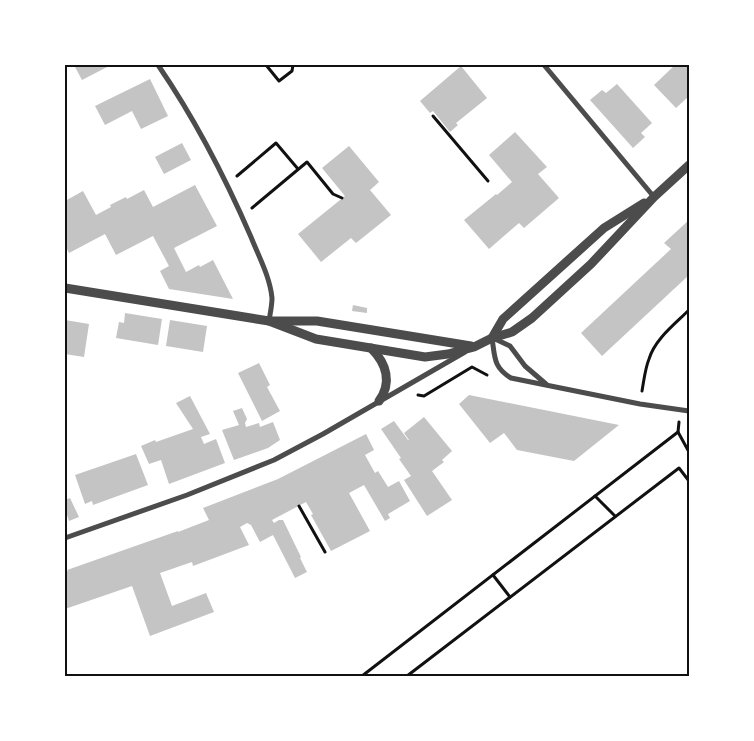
<svg xmlns="http://www.w3.org/2000/svg" width="754" height="741" font-family="Quicksand,sans-serif">
  <rect width="100%" height="100%" fill="#fff"/>
  <g fill="#c4c4c4">
    <path d="M74 65H111L82 80Z"/>
    <path d="M675 65H689V96L676 108 654 85Z"/>
    <path d="M461 66 487 98 456 123 458 125 450 132 433 111 430 113 420 101Z"/>
    <path d="M150 79 168 116 141 129 132 111 105 125 95 106Z"/>
    <path d="M617 84 652 123 641 133 645 137 633 148 590 100 602 90 606 93Z"/>
    <path d="M515 132 547 167 538 174 559 198 524 228 519 223 489 249 464 220 496 194 497 195 512 182 489 155Z"/>
    <path d="M182 143 191 160 164 174 155 157Z"/>
    <path d="M349 146 379 182 370 190 391 215 356 243 351 238 321 262 298 234 345 196 322 168Z"/>
    <path d="M195 185 217 226 174 248 186 272 199 265 200 267 213 260 233 299 169 289 160 271 169 266 153 236 116 255 105 234 69 253 65 245V201L83 191 96 215 111 207 110 205 126 197 127 199 144 190 153 207Z"/>
    <path d="M689 220V266L688 268 689 269V275L602 356 581 333 671 249 664 243Z"/>
    <path d="M353 305 367 308V313L352 311Z"/>
    <path d="M125 313 162 319 158 345 116 338 119 322 124 323Z"/>
    <path d="M65 320 89 324 84 357 65 354Z"/>
    <path d="M170 320 207 326 203 352 166 346Z"/>
    <path d="M259 363 270 385 267 387 280 411 262 421 238 373Z"/>
    <path d="M469 395 619 425 574 461 517 450 504 433 490 443 459 404Z"/>
    <path d="M190 396 210 434 201 437 204 444 216 439 225 463 169 484 161 460 149 464 141 446 155 440 156 442 193 429 176 403Z"/>
    <path d="M242 408 247 419 245 423 246 427 259 423 260 427 273 422 280 440 268 448 234 460 222 430 239 425 233 411Z"/>
    <path d="M424 417 452 451 442 460 444 462 432 471 452 500 427 516 404 480 411 476 399 459 401 458 381 429 394 421 408 440H409L404 433Z"/>
    <path d="M366 434 374 450 365 455 375 473 378 471 388 487 399 481 410 501 388 514 390 518 385 521 364 485 349 493 370 531 331 551 311 515 313 514 306 502 272 520 274 523 279 520H283L301 557 300 558 307 572 295 578 273 535 260 542 251 525 247 523 240 527 249 545 193 566 192 562 160 573 172 606 206 593 214 612 150 636 132 586 65 609V572L68 571 67 570 178 531V532L209 520 203 508 278 479Z"/>
    <path d="M136 454 148 485 93 505 92 501 85 504 75 475Z"/>
    <path d="M70 498 79 517 69 521 65 509V500Z"/>
  </g>
  <g fill="none" stroke-linecap="round" stroke-linejoin="round">
    <g stroke="#111" stroke-width="3">
      <path d="M266 65 279 81 292 71 293 65"/>
      <path d="M433 116 488 181"/>
      <path d="M237 176 276 143 298 169"/>
      <path d="M252 208 307 162 333 194 342 198"/>
      <path d="M642 391C644 380 645 369 649 359 655 339 675 324 689 310"/>
      <path d="M418 395 424 396 472 367 487 375"/>
      <path d="M679 422 678 432 689 452"/>
      <path d="M595 496 615 516"/>
      <path d="M299 506 325 552"/>
      <path d="M493 575 510 597"/>
      <path d="M362 676 678 432"/>
      <path d="M407 676 679 468 689 481"/>
    </g>
    <g stroke="#4c4c4c" stroke-width="5">
      <path d="M158 65C195 119 225 177 251 237 259 257 270 277 272 298 272 306 270 314 269 321"/>
      <path d="M544 65 654 197"/>
      <path d="M492 338C495 357 493 367 511 378L640 404 689 411"/>
      <path d="M493 338 510 346 525 366 546 384"/>
      <path d="M65 538 187 495 274 460 323 434 465 352"/>
    </g>
    <g stroke="#4c4c4c" stroke-width="9">
      <path d="M65 288 269 321H317L471 346"/>
      <path d="M269 321 316 339 425 357 448 354 474 347 492 338 512 332 532 318 591 264 654 197 689 165"/>
      <path d="M492 338 503 319 604 228 644 203"/>
      <path d="M371 348C387 364 392 383 379 401"/>
    </g>
  </g>
  <rect width="754" height="741" fill="none" stroke="#ffffff" stroke-width="132"/>
  <rect x="66" y="66" width="622" height="609" fill="none" stroke="#111" stroke-width="2"/>
</svg>
